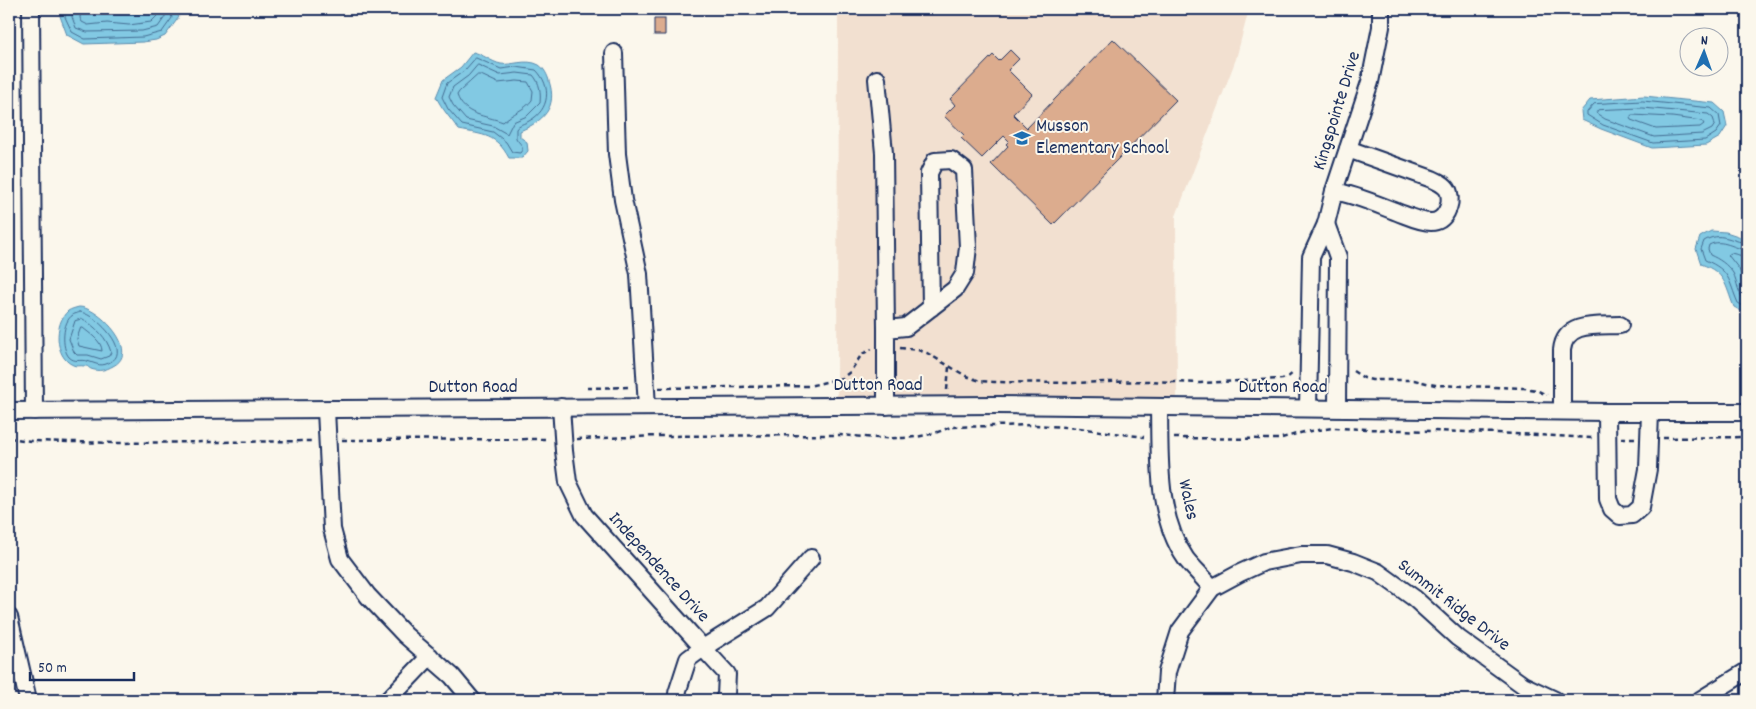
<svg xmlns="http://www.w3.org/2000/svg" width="1756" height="709" font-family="Dekko,sans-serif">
  <rect width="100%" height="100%" fill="#fbf7ec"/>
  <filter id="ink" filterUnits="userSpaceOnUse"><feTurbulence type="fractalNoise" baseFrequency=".02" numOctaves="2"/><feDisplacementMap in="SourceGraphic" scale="10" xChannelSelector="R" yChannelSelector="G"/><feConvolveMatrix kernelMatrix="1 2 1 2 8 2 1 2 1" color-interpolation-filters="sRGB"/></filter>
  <g filter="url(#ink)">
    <path fill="#f2e0d0" d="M838 9H1249L1236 59 1176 216 1177 397H837Z"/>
    <g fill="#82c9e3" stroke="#598bae">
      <path d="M63 9H174L179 17 165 36 156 40 143 42 84 44 67 35 60 16Z"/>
      <path d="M473 52C483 54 491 62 501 64 511 66 526 58 539 65 544 68 548 76 549 81 558 108 543 121 520 131V137L527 142 528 151 522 158H509C496 134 484 135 459 130 451 119 442 109 436 97L443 80 461 67Z"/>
      <path d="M1644 96 1714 103 1724 112 1727 126 1720 137 1706 145 1652 148 1601 129 1582 120 1581 111 1590 100Z"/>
      <path d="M1711 231 1726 232 1747 239V314L1734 307C1725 285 1726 273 1701 264L1696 249 1700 237Z"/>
      <path d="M79 307C99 307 142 352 113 366 106 370 99 372 91 369 87 367 89 366 84 366 80 365 77 367 73 365 54 357 54 323 68 311 71 309 75 308 79 307Z"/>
    </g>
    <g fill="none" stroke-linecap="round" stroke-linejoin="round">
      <g stroke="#446d93" stroke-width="1">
        <path d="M67 9 65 17 72 32 85 39 143 37 162 32 172 18 170 9"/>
        <path d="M74 9 72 17 76 28 87 32 142 31 158 27 165 17 164 9"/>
        <path d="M81 9 80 18 82 22 88 25 107 23 129 25 151 22 157 16V9"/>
        <path d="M476 58 501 69 516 67 536 70C552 86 550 110 529 121 524 124 519 124 516 129V138C519 144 526 146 520 153L512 152 506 142 493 132 462 125 448 109 442 97 447 83 464 71Z"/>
        <path d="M478 65 500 75 517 73 533 75C540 83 541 92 540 103L527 116 513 122 507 134 493 126 466 120 453 105 449 97 453 87 468 76Z"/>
        <path d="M478 75H481L498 83 517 81 528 82 533 91 532 100C525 110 512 113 503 122 485 115 464 116 457 95L459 92Z"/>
        <path d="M1643 101 1711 108 1719 115 1721 126 1716 133 1705 140 1653 143 1603 125 1587 115V112L1594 104Z"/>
        <path d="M1643 108 1708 114 1713 118 1715 124 1712 129 1702 134 1654 137 1605 119 1596 113 1598 110Z"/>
        <path d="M1632 115 1672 117 1702 121 1704 124 1700 127 1656 129 1631 120 1630 118Z"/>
        <path d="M1747 243C1730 241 1721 231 1704 241L1701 249 1705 260C1731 271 1728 280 1738 303L1747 308"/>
        <path d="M1747 250C1735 249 1722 238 1709 245L1708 249 1710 255C1719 259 1727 264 1733 273 1738 282 1737 296 1747 301"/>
        <path d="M1747 257 1731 253 1728 255 1739 269 1747 290"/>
        <path d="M80 312C94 313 131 349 112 361 101 368 98 364 87 361 80 359 75 363 69 357 61 348 62 321 73 315 73 314 79 313 80 312Z"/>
        <path d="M83 319C96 327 107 338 111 352L109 356 101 359 88 355H77L74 352 69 339 75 321Z"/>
        <path d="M81 328H83C90 334 102 341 102 351L79 346 77 339Z"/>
      </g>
    </g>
    <g fill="#dcac8e" stroke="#1b2f5e">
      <rect x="654" y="19" width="11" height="16"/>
      <path d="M1113 39 1176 100 1053 225 991 164 1008 146 1006 144 1009 141 1004 136 982 158 961 138 964 135 944 116 955 105 950 99 993 55 999 61 1010 50 1019 59 1008 70 1032 94 1013 114 1027 128Z"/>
    </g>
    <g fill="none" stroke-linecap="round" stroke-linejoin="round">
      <g stroke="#1b2f5e" stroke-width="20">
        <g id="minor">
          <path d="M31 9 34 411"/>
          <path d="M614 53 617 154 623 200 639 274 647 407"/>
          <path d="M877 79 884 153 886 329"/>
          <path d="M1334 191C1356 195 1376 204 1397 212 1408 216 1420 222 1431 222 1445 222 1452 205 1449 193 1447 185 1438 182 1432 179L1348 149"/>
          <path d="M1326 224 1338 257 1337 408"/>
          <path d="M886 406V329L906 327 955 289 965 273 968 247 964 170 951 160 935 161 929 173 931 308"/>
          <path d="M561 407 564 451 568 482 584 515 703 648 767 608 811 558"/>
          <path d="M1159 407C1160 457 1156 516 1186 559 1194 569 1204 578 1212 588"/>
          <path d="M1308 408 1311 257 1326 224 1334 191 1370 82 1381 27V9"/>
          <path d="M326 410 332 529 340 559 368 596 405 635 452 676 472 700"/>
          <path d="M9 411 997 405 1607 412H1747"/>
          <path d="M1562 411V350C1565 321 1598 326 1620 325"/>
          <path d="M1607 412 1608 499 1612 509 1620 516 1632 515 1641 507 1648 469 1650 412"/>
          <path d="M9 617 28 700"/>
          <path d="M388 700 430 656"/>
          <path d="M680 700 677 693 688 659 703 648 727 674 726 696 723 700"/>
          <path d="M1165 700 1167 672 1180 631 1212 588 1240 573 1264 562 1301 555H1327L1353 562 1378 572 1414 598 1458 638 1523 685 1555 700"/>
          <path d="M1700 700 1747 671"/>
        </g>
      </g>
      <g stroke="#1b2f5e" stroke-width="2.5" stroke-dasharray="5 4" stroke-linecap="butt">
        <path d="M900 348 918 350 927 353 966 376 980 381 994 382 1071 383 1146 381 1200 383 1282 379 1287 378 1294 372"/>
        <path d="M1353 371 1364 378 1372 380H1414L1435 385 1524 388 1536 390 1547 395"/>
        <path d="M587 388 631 387"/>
        <path d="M659 388 809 386 842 378 850 372 862 354 872 349"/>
        <path d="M947 390 949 367"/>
        <path d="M9 438 31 441 115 443 314 441"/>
        <path d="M1174 438 1270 439H1278L1304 432 1333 428 1498 433 1593 438"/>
        <path d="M1621 438H1635"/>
        <path d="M1663 438 1747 437"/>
        <path d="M577 439 658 436 840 435C875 438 919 443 950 427L1035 425 1079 428 1144 437"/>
        <path d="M342 440 549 439"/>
      </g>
      <use href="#minor" stroke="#fbf7ec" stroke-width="16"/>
    </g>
  </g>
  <defs>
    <g id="school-bare" transform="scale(1.35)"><path d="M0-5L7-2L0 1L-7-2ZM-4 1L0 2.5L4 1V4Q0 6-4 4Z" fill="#1f6fb2" stroke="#fbf7ec" stroke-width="2.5" paint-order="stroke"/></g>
  </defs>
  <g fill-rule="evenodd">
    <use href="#school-bare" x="1022" y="138"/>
  </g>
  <g text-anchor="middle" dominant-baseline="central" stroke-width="4" stroke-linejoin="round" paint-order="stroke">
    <g font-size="19" fill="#1b2f5e" stroke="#fbf7ec">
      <text transform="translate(1338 111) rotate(-73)">Kingspointe Drive</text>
      <text x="878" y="386">Dutton Road</text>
      <text x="473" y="388">Dutton Road</text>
      <text x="1283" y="388">Dutton Road</text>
      <text transform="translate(1187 500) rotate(78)">Wales</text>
      <text transform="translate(658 568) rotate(48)">Independence Drive</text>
      <text transform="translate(1453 606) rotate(38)">Summit Ridge Drive</text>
    </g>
    <g font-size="19" fill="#1b2f5e" stroke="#fbf7ec" text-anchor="start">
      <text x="1036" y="127">Musson<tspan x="1036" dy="22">Elementary School</tspan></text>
    </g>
  </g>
  <rect width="1756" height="709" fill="none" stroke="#fbf7ec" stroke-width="30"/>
  <rect x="15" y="15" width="1726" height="679" fill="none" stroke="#1b2f5e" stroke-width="2" filter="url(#ink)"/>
  <g transform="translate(1704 52) rotate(2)"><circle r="24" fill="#fbf7ec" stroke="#a1a7b3"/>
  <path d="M0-4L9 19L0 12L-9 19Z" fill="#1f6fb2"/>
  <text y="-8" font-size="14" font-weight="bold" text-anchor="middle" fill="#1b2f5e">N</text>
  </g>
  <path d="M30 672v8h104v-8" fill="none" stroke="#1b2f5e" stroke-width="2.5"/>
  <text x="38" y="672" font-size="15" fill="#1b2f5e" stroke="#fbf7ec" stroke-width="4" paint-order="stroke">50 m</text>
</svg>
